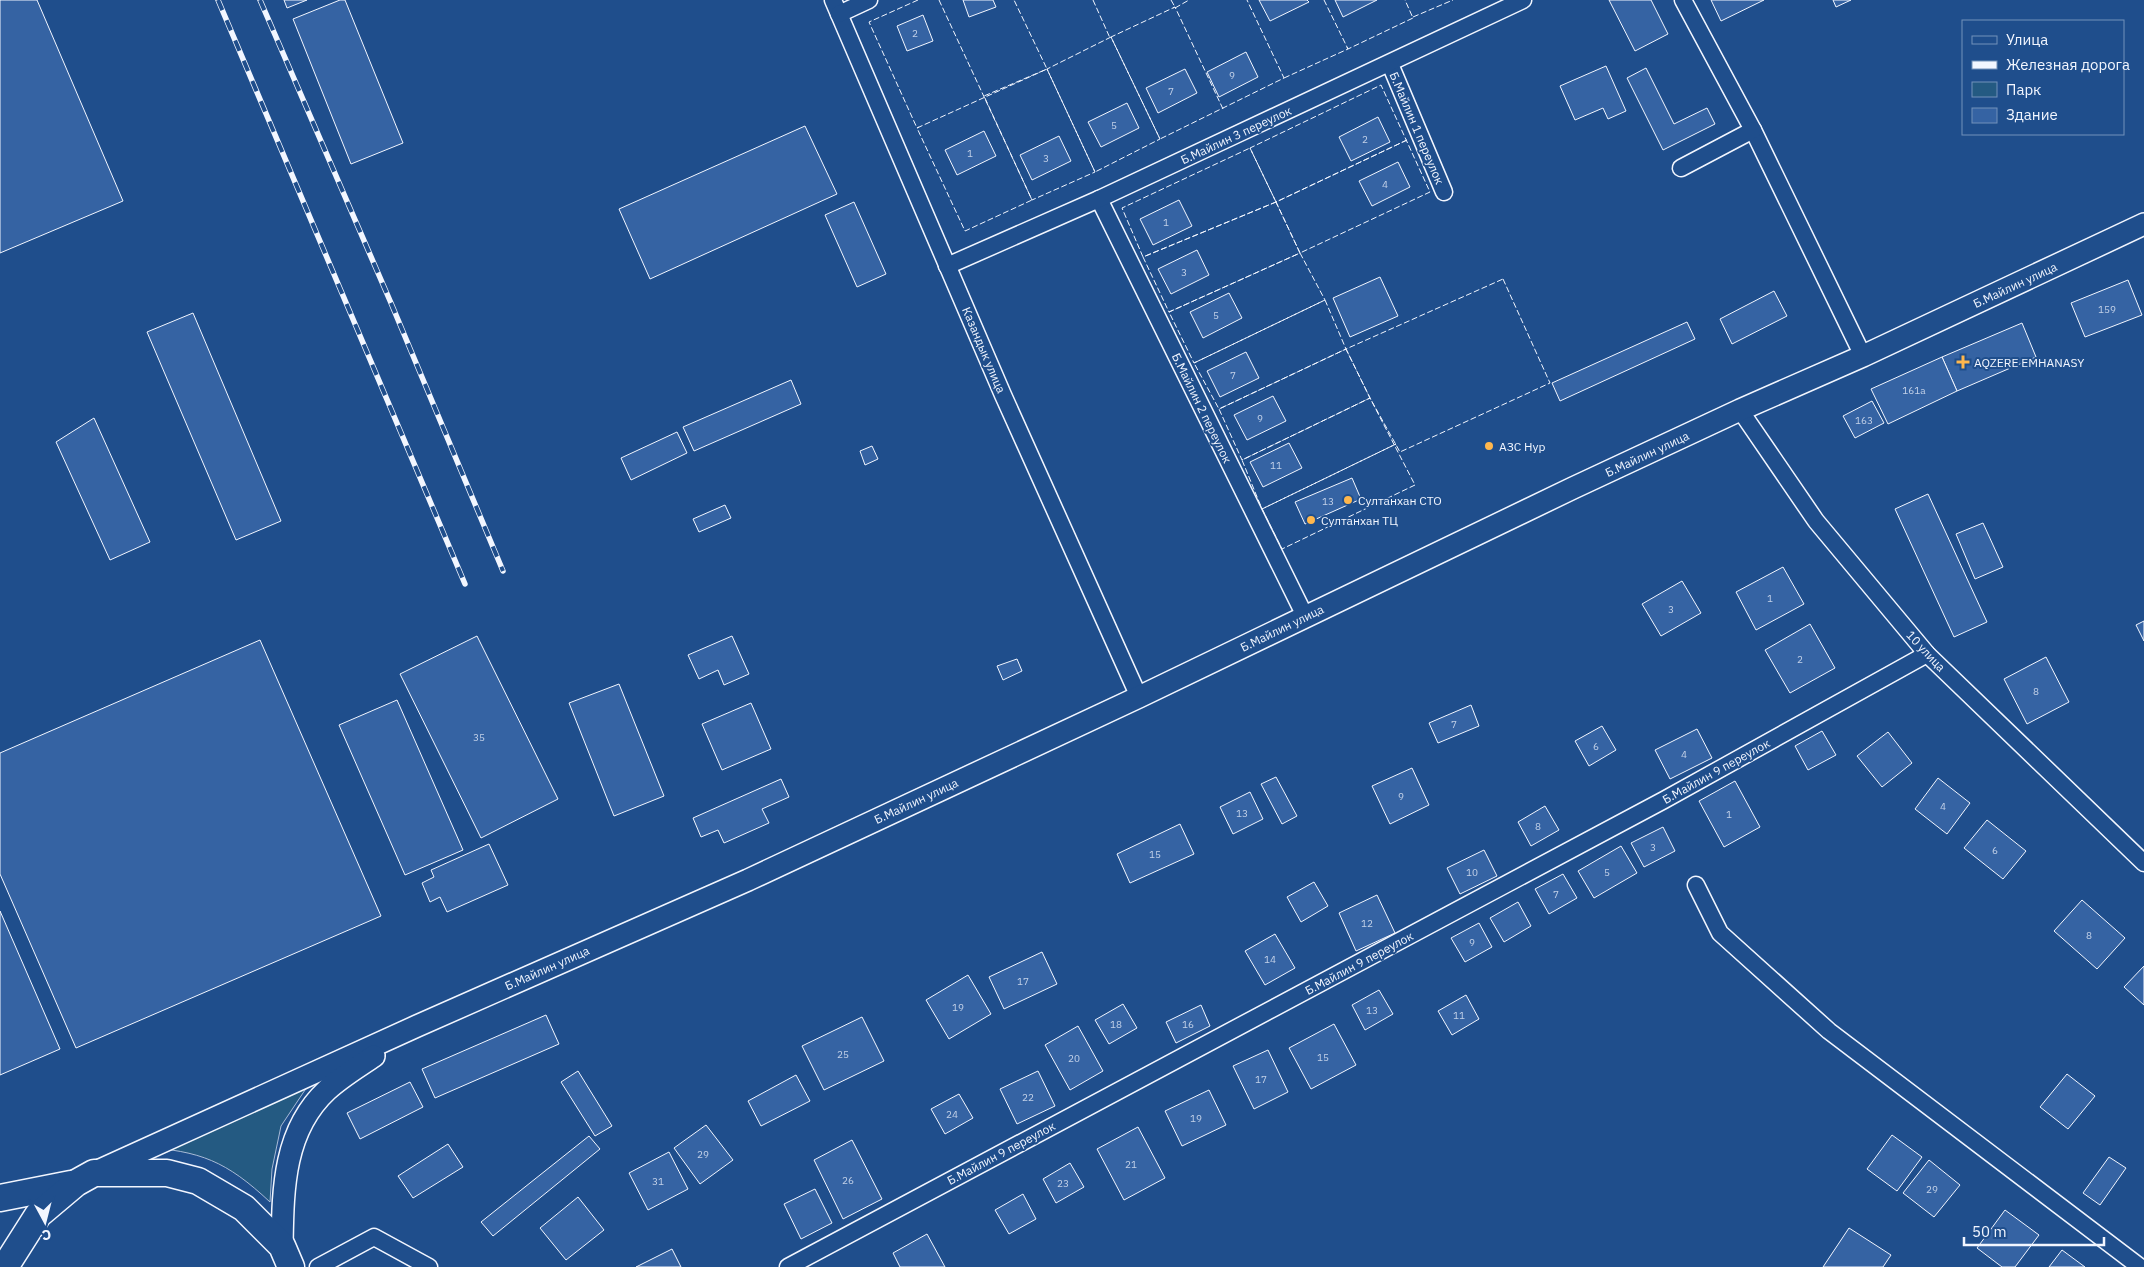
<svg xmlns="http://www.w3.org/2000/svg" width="2144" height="1267" font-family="'IBM Plex Sans',sans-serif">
  <rect width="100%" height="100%" fill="#1f4e8c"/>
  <path fill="#245a82" stroke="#a8bbd7" d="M345 1056 305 1090 281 1126 272 1169 270 1202C226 1161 201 1151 142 1147Z"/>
  <g fill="#3563a3" stroke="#f2f6ff">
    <path d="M0 0H37L123 201 0 253Z"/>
    <path d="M284 0H307L287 8Z"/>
    <path d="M340 0H345L403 143 351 164 293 19Z"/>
    <path d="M963 0H993L996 7 969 17Z"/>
    <path d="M1259 0H1307L1309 2 1270 21Z"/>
    <path d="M1335 0H1377L1343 17Z"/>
    <path d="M1609 0H1651L1668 34 1635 51Z"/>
    <path d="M1711 0H1764L1721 21Z"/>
    <path d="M1833 0H1851L1836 7Z"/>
    <path d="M923 15 933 41 907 51 897 26Z"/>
    <path d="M1246 52 1258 77 1219 97 1207 72Z"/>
    <path d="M1606 66 1626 111 1608 119 1603 108 1575 120 1560 86Z"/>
    <path d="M1646 68 1674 124 1707 108 1715 124 1663 150 1627 78Z"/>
    <path d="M1185 69 1197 93 1158 113 1146 88Z"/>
    <path d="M1127 103 1139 128 1101 147 1088 122Z"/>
    <path d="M1378 117 1390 142 1351 161 1339 137Z"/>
    <path d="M805 126 837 194 650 279 619 209Z"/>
    <path d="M984 131 996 156 957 175 945 150Z"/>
    <path d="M1059 136 1071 161 1032 180 1020 155Z"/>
    <path d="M1398 162 1410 187 1372 206 1359 181Z"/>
    <path d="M1179 200 1192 226 1153 245 1140 219Z"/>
    <path d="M854 202 886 274 857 287 825 215Z"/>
    <path d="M1197 250 1209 275 1171 294 1158 269Z"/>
    <path d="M1380 277 1398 316 1350 337 1333 298Z"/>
    <path d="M2128 280 2142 315 2085 337 2071 303Z"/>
    <path d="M1774 291 1787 316 1732 344 1720 319Z"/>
    <path d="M1229 293 1242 318 1203 338 1190 312Z"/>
    <path d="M193 313 281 521 236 540 147 332Z"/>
    <path d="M1687 322 1695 339 1560 401 1552 383Z"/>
    <path d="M2022 323 2036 357 1957 391 1942 357Z"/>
    <path d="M1246 352 1259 378 1220 397 1207 371Z"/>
    <path d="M1942 357 1957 391 1888 424 1871 389Z"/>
    <path d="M791 380 801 404 694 451 683 427Z"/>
    <path d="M1273 396 1286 421 1247 440 1234 415Z"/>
    <path d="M1872 401 1884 423 1855 438 1843 416Z"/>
    <path d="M94 418 150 542 110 560 56 442Z"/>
    <path d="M677 432 687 453 631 480 621 458Z"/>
    <path d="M1289 443 1302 468 1263 487 1250 462Z"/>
    <path d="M872 446 878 459 865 465 860 451Z"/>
    <path d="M1352 478 1361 499 1305 524 1295 502Z"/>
    <path d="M1928 494 1987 622 1954 637 1895 509Z"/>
    <path d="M725 505 731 518 699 532 693 519Z"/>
    <path d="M1983 523 2003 567 1975 579 1956 534Z"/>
    <path d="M1783 567 1804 604 1756 630 1736 592Z"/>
    <path d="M1682 581 1701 613 1661 636 1642 604Z"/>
    <path d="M2144 621V641L2136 625Z"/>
    <path d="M1810 624 1835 668 1790 693 1765 650Z"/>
    <path d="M477 636 558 799 481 838 400 674Z"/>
    <path d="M732 636 749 674 724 685 718 670 699 679 688 655Z"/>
    <path d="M260 640 381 916 76 1048 0 874V753Z"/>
    <path d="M2046 657 2069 702 2027 724 2004 679Z"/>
    <path d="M1017 659 1022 671 1003 680 997 666Z"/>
    <path d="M619 684 664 796 614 816 569 703Z"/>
    <path d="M397 700 463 850 405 875 339 725Z"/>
    <path d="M751 703 771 749 722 770 702 724Z"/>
    <path d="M1471 705 1479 726 1438 743 1429 723Z"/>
    <path d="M1602 726 1616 750 1589 766 1575 741Z"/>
    <path d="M1697 729 1712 758 1670 779 1655 750Z"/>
    <path d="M1822 731 1836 755 1808 770 1795 746Z"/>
    <path d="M1888 732 1912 763 1882 787 1857 756Z"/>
    <path d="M1412 768 1429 805 1390 824 1372 786Z"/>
    <path d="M1276 777 1297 816 1282 824 1261 784Z"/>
    <path d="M1938 778 1970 803 1947 834 1915 809Z"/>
    <path d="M781 779 789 797 762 809 769 823 724 843 718 830 701 837 693 818Z"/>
    <path d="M1735 781 1760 827 1724 847 1699 801Z"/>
    <path d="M1250 792 1263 819 1233 834 1220 807Z"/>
    <path d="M1545 806 1559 830 1531 846 1518 822Z"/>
    <path d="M1987 820 2026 851 2003 879 1964 848Z"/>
    <path d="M1180 824 1194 854 1130 883 1117 854Z"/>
    <path d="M1663 827 1675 851 1644 867 1631 843Z"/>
    <path d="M489 844 508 885 447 912 440 897 430 902 422 883 434 877 431 870Z"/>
    <path d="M1621 846 1637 873 1594 898 1578 871Z"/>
    <path d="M1484 850 1497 876 1460 894 1447 868Z"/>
    <path d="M1563 874 1577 898 1549 914 1535 889Z"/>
    <path d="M1314 882 1328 906 1301 922 1287 897Z"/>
    <path d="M1377 895 1395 933 1356 951 1339 913Z"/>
    <path d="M2082 900 2125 938 2097 969 2054 931Z"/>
    <path d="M1518 902 1531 926 1504 942 1490 918Z"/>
    <path d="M0 911 60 1049 0 1075Z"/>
    <path d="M1479 923 1492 947 1465 962 1451 938Z"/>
    <path d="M1275 934 1295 968 1265 985 1245 951Z"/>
    <path d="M1042 952 1057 984 1004 1009 989 977Z"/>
    <path d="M2144 966V1005L2124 987Z"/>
    <path d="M968 975 991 1014 949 1039 926 1000Z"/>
    <path d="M1379 990 1393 1014 1365 1030 1352 1005Z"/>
    <path d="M1466 995 1479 1019 1452 1035 1438 1011Z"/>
    <path d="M1123 1004 1137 1028 1109 1044 1095 1020Z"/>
    <path d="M1201 1005 1210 1026 1176 1043 1166 1022Z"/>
    <path d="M546 1015 559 1044 435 1098 422 1069Z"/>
    <path d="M862 1017 884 1061 824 1090 802 1046Z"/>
    <path d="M1334 1024 1356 1065 1311 1089 1289 1048Z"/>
    <path d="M1078 1026 1103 1071 1070 1090 1045 1045Z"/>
    <path d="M1268 1050 1288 1092 1254 1109 1233 1066Z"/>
    <path d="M578 1071 612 1126 595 1136 561 1082Z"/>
    <path d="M1038 1071 1055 1106 1017 1124 1000 1089Z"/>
    <path d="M2067 1074 2095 1096 2068 1129 2040 1107Z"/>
    <path d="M796 1075 810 1101 761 1126 748 1101Z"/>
    <path d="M410 1082 423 1107 360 1139 347 1113Z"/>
    <path d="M1209 1090 1226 1125 1182 1146 1165 1111Z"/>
    <path d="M959 1094 973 1118 945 1134 931 1109Z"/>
    <path d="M706 1125 733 1160 700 1184 674 1148Z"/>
    <path d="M1138 1127 1165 1178 1124 1200 1097 1149Z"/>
    <path d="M1892 1135 1922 1157 1897 1191 1867 1169Z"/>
    <path d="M589 1136 600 1149 493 1236 481 1222Z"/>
    <path d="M852 1140 882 1199 843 1219 814 1160Z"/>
    <path d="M448 1144 463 1167 413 1198 398 1176Z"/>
    <path d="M669 1152 688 1189 648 1210 629 1173Z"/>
    <path d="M2109 1157 2126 1168 2100 1205 2083 1193Z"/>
    <path d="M1929 1160 1960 1185 1934 1217 1903 1193Z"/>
    <path d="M1070 1163 1084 1187 1056 1203 1043 1179Z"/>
    <path d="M815 1189 832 1223 801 1239 784 1204Z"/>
    <path d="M1023 1194 1036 1219 1009 1234 995 1210Z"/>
    <path d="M578 1197 604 1230 566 1260 540 1228Z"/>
    <path d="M2005 1210 2039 1235 2015 1267H2002L1977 1248Z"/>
    <path d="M1849 1228 1891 1255 1883 1267H1823Z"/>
    <path d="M927 1234 945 1267H900L893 1253Z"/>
    <path d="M672 1249 681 1267H636Z"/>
    <path d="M2062 1250 2085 1267H2049Z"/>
  </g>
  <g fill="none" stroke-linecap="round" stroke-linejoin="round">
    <g stroke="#f2f6ff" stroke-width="19">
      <g id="minor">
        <path d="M833 0 1003 395 1139 697"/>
        <path d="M1683 0 1753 130 1863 356"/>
        <path d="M839 14 869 0"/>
        <path d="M1390 64 1444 192"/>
        <path d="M1681 168 1753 130"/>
        <path d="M1099 199 1305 616"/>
        <path d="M947 266 1099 199 1523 0"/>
        <path d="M1740 410 1816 521 1927 654 2144 863"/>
        <path d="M1696 885 1720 933 1829 1031 2140 1267"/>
        <path d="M318 1267 374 1237 429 1267"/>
        <path d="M788 1267 1664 800 1927 654"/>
      </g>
    </g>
    <g stroke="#f2f6ff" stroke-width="24">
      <g id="tertiary">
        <path d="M98 1171 417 1026 748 880 1139 697 1573 488 1740 410 1863 356 2144 224"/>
        <path d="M282 1246C283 1190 283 1131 327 1090 341 1077 358 1067 374 1056"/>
      </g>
    </g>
    <g stroke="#f2f6ff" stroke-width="29">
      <g id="primary">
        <path d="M0 1198 71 1184"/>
        <path d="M5 1267 38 1215 76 1183 94 1173H167L198 1181 244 1208 282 1246 291 1267"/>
      </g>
    </g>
    <use href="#minor" stroke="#1f4e8c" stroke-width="16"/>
    <use href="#tertiary" stroke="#1f4e8c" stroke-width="21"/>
    <use href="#primary" stroke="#1f4e8c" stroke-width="26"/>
    <g stroke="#f2f6ff" stroke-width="5.5">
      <g id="rail">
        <path d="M218 0 465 584"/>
        <path d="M260 0 391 303 503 571"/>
      </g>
    </g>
    <use href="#rail" stroke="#1f4e8c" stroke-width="4" stroke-dasharray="11" stroke-linecap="butt"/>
    <g stroke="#f2f6ff" stroke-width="1" stroke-dasharray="6 2.5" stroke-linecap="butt">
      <path d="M918 0 869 22 917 128 919 127"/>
      <path d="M939 0 1032 200 965 231 917 128 1047 69 1014 0"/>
      <path d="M1093 0 1110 38"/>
      <path d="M1171 0 1175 7 1173 8"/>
      <path d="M1175 8 1189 0"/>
      <path d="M1413 17 1453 0"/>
      <path d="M1111 37 1160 139 1095 172 1047 69Z"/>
      <path d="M1347 47 1348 49 1413 18 1405 0"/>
      <path d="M1047 69 1095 172 1032 200 984 96Z"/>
      <path d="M1284 78 1348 49 1324 0"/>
      <path d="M1223 109 1175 7 1111 37 1160 139 1284 78 1247 0"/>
      <path d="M1407 140 1276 202 1250 148 1381 85 1430 192 1300 253 1276 202 1407 140"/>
      <path d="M1250 148 1276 202 1143 257 1122 208Z"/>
      <path d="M1276 202 1300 253 1169 312 1143 257Z"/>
      <path d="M1300 253 1325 300 1194 363 1169 312Z"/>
      <path d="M1503 279 1550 383 1400 452 1370 398 1346 349Z"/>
      <path d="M1325 300 1346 349 1219 409 1194 363Z"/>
      <path d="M1346 349 1370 398 1242 460 1219 409Z"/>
      <path d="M1396 444 1262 509 1242 460 1370 398 1415 485 1282 549 1262 509 1396 444"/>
    </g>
  </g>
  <g fill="#ffb74d" stroke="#1f4e8c" stroke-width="2">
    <path d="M1960.5 354.5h5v5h5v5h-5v5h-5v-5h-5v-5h5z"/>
    <circle cx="1489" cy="446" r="5"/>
    <circle cx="1348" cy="500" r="5"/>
    <circle cx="1311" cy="520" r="5"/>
  </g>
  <g text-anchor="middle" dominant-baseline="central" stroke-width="4" stroke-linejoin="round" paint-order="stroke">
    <g font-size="10" fill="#c3d1e8">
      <text x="915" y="33">2</text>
      <text x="1232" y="75">9</text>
      <text x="1171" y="91">7</text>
      <text x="1114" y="125">5</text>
      <text x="1365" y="139">2</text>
      <text x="970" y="153">1</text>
      <text x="1046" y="158">3</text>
      <text x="1385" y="184">4</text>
      <text x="1166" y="222">1</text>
      <text x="1184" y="272">3</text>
      <text x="2107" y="309">159</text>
      <text x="1216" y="315">5</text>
      <text x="1233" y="375">7</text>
      <text x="1914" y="390">161а</text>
      <text x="1260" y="418">9</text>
      <text x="1864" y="420">163</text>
      <text x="1276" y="465">11</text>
      <text x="1328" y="501">13</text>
      <text x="1770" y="598">1</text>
      <text x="1671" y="609">3</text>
      <text x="1800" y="659">2</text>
      <text x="2036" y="691">8</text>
      <text x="1454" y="724">7</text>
      <text x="479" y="737">35</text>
      <text x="1596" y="746">6</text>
      <text x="1684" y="754">4</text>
      <text x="1401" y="796">9</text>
      <text x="1943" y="806">4</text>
      <text x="1242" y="813">13</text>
      <text x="1729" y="814">1</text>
      <text x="1538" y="826">8</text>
      <text x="1653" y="847">3</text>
      <text x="1995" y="850">6</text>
      <text x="1155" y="854">15</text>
      <text x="1472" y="872">10</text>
      <text x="1607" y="872">5</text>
      <text x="1556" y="894">7</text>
      <text x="1367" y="923">12</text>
      <text x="2089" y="935">8</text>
      <text x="1472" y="942">9</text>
      <text x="1270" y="959">14</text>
      <text x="1023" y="981">17</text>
      <text x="958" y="1007">19</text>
      <text x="1372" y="1010">13</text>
      <text x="1459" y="1015">11</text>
      <text x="1116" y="1024">18</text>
      <text x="1188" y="1024">16</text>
      <text x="843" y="1054">25</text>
      <text x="1323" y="1057">15</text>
      <text x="1074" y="1058">20</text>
      <text x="1261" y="1079">17</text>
      <text x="1028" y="1097">22</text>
      <text x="952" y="1114">24</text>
      <text x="1196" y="1118">19</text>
      <text x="703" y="1154">29</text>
      <text x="1131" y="1164">21</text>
      <text x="848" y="1180">26</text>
      <text x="658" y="1181">31</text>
      <text x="1063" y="1183">23</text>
      <text x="1932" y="1189">29</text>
    </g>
    <g font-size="12" fill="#f2f6ff" stroke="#1f4e8c">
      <text transform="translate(1417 128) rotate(67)">Б.Майлин 1 переулок</text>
      <text transform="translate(1236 135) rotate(-25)">Б.Майлин 3 переулок</text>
      <text transform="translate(2015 285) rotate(-25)">Б.Майлин улица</text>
      <text transform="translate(984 350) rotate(67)">Казандык улица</text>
      <text transform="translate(1202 408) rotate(64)">Б.Майлин 2 переулок</text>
      <text transform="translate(1647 454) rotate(-25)">Б.Майлин улица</text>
      <text transform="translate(1282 628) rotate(-26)">Б.Майлин улица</text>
      <text transform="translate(1926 651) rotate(47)">10 улица</text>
      <text transform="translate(1716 771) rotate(-29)">Б.Майлин 9 переулок</text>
      <text transform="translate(916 801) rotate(-25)">Б.Майлин улица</text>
      <text transform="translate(1359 963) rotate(-28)">Б.Майлин 9 переулок</text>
      <text transform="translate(547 968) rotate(-24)">Б.Майлин улица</text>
      <text transform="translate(1001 1153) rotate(-28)">Б.Майлин 9 переулок</text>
    </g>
    <g font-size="12" fill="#f2f6ff" stroke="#1f4e8c" text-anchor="start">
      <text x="1974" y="362">AQZERE EMHANASY</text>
      <text x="1499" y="446">АЗС Нур</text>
      <text x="1358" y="500">Султанхан СТО</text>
      <text x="1321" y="520">Султанхан ТЦ</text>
    </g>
  </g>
  <rect x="1962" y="20" width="162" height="115" fill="#1f4e8c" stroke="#7391ba"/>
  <rect x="1972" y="36" width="25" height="8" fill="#1f4e8c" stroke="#7391ba"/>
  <text x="2006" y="45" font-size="15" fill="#f2f6ff">Улица</text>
  <rect x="1972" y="61" width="25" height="8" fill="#f2f6ff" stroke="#7391ba"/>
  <text x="2006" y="70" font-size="15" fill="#f2f6ff">Железная дорога</text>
  <rect x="1972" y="82" width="25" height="15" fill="#245a82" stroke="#7391ba"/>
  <text x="2006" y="95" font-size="15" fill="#f2f6ff">Парк</text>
  <rect x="1972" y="108" width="25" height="15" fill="#3563a3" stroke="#7391ba"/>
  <text x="2006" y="120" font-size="15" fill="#f2f6ff">Здание</text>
  <g transform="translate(45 1222) rotate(173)" stroke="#1f4e8c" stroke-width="4" paint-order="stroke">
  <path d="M0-4L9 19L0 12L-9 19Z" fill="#f2f6ff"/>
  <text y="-8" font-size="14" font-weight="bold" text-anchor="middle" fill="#f2f6ff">С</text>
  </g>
  <path d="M1964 1237v8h140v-8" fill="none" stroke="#f2f6ff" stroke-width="2.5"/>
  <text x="1972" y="1237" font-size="15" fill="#f2f6ff" stroke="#1f4e8c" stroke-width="4" paint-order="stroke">50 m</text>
</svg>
